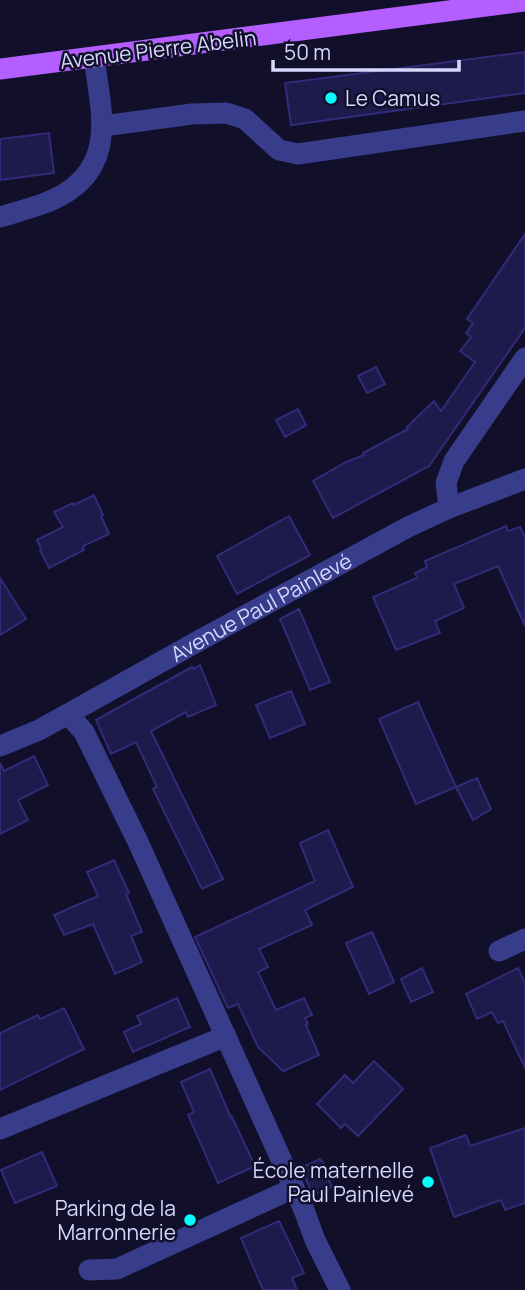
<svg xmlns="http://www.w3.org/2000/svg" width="525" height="1290" font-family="Manrope,sans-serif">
  <rect width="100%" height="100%" fill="#110f2a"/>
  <g fill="#1f1a4c" stroke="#332a79" stroke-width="2">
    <path d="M525 52V93L291 125 285 83Z"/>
    <path d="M49 133 54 173 0 180V139Z"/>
    <path d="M525 234V328L429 466 333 518 313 481 346 462 364 455 363 453 408 429 407 427 434 401 441 411 475 362 460 351 471 337 466 333 473 323 467 319Z"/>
    <path d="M376 367 385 384 367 393 358 376Z"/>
    <path d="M298 409 306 425 285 437 276 420Z"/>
    <path d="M94 495 103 515 101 516 109 534 83 546 84 550 49 568 40 550 41 548 37 540 63 527 54 512 73 503 74 505Z"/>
    <path d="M289 516 310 555 237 594 217 556Z"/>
    <path d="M506 526 508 531 520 527 525 537V626L498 566 454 584 464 608 435 621 440 633 396 650 373 597 417 578 415 573 427 567 425 561Z"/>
    <path d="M0 578 26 619 0 635Z"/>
    <path d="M299 609 330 682 310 690 280 619Z"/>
    <path d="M200 665 216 705 188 717 186 712 151 731 223 879 202 889 153 789 157 787 136 742 111 754 96 720 192 667 193 669Z"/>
    <path d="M291 691 305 724 270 738 256 705Z"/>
    <path d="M418 702 456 787 416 804 379 719Z"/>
    <path d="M34 756 48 785 18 800 28 820 0 834V763L4 771Z"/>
    <path d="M477 778 491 809 473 820 456 787Z"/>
    <path d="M328 830 353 887 305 910 312 925 259 949 268 967 258 972 276 1010 304 998 312 1015 305 1018 308 1024 306 1025 319 1055 283 1071 258 1047 238 1004 228 1008 195 937 315 881 300 843Z"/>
    <path d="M114 860 129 893 126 894 142 932 131 936 142 962 115 974 93 924 64 935 54 915 98 896 87 872Z"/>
    <path d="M372 932 394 982 369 994 346 943Z"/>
    <path d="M422 968 433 992 411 1002 401 979Z"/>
    <path d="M518 968 525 983V1068L503 1021 498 1023 492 1012 477 1019 466 994Z"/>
    <path d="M177 998 190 1027 133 1052 124 1032 141 1024 137 1016Z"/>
    <path d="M64 1008 84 1049 0 1090V1033L38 1015 40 1019Z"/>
    <path d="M374 1061 403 1089 358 1136 345 1124 341 1128 317 1104 345 1075 353 1083Z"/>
    <path d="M210 1069 231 1118 232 1117 255 1166 218 1183 188 1115 194 1112 181 1082Z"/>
    <path d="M525 1128V1203L505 1210 501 1200 454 1217 430 1148 466 1135 470 1146Z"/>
    <path d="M42 1152 57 1186 15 1203 1 1170Z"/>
    <path d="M320 1159 334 1176 328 1178 332 1187 313 1195 301 1168Z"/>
    <path d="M279 1221 304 1273 292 1278 297 1290H263L241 1238Z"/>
  </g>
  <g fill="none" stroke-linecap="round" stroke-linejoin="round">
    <g stroke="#373c8b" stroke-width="21">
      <path d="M103 126 192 114 226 113 245 119 279 150 298 154 525 121"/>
      <path d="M0 217C22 210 47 205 67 192 117 160 100 106 94 57"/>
      <path d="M449 508 446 483 454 461 525 358"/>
      <path d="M68 714 84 732 138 842 304 1210 315 1240 340 1290"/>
      <path id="s1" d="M0 746 39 730 68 714 202 639 408 527 449 508 525 479"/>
      <path d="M499 951 525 939"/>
      <path d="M0 1129 226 1036"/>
      <path d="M89 1270 117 1269 294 1188"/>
    </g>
    <path stroke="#b45eff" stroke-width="21" d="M0 69 525 1"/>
  </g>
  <g fill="#03fdff" stroke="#110f2a" stroke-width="2.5">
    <circle cx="331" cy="98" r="7"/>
    <circle cx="428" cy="1182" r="7"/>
    <circle cx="190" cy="1220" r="7"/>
  </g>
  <g text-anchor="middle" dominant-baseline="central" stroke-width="5" stroke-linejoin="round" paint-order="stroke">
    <g font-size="21" fill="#d8d7ff" stroke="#110f2a">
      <text transform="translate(158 49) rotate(-7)">Avenue Pierre Abelin</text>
      <text stroke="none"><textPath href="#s1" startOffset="296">Avenue Paul Painlevé</textPath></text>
    </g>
    <g font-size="21" fill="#d8d7ff" stroke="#110f2a" text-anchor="end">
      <text x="345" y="98" text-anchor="start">Le Camus</text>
      <text x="414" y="1170">École maternelle<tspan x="414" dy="24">Paul Painlevé</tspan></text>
      <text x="176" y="1208">Parking de la<tspan x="176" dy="24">Marronnerie</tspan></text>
    </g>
  </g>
  <path d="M273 60v10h186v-10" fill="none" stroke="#d8d7ff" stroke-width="3.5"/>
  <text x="284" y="60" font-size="21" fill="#d8d7ff" stroke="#110f2a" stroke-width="5" paint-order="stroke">50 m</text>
</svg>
